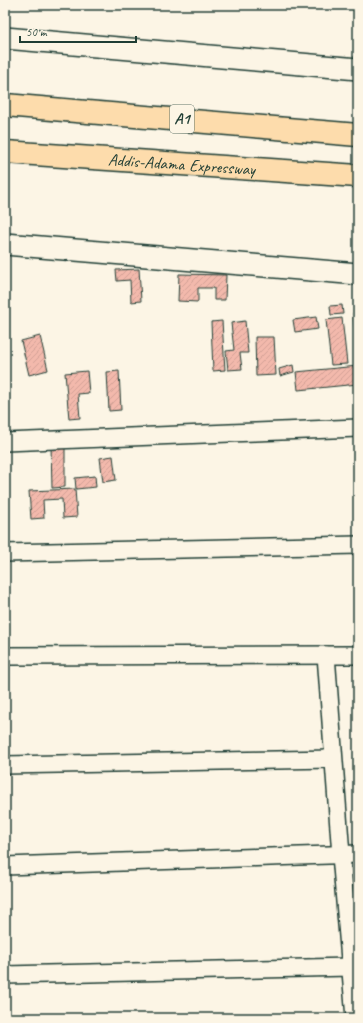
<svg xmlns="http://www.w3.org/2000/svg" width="363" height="1023" font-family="Caveat,sans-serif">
  <defs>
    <pattern id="building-hatch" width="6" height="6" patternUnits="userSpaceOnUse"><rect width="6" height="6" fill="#f3b9ac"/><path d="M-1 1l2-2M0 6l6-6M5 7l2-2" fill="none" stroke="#d0a095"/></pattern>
  </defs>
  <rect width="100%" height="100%" fill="#fcf5e5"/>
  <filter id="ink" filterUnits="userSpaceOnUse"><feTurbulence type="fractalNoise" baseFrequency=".025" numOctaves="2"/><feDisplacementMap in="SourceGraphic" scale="8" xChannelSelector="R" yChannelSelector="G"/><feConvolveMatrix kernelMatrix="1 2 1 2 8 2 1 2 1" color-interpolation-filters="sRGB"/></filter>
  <g filter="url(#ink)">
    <g fill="url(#building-hatch)" stroke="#1f3d34">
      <path d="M139 269 141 301 131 302 130 280 117 281 116 270Z"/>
      <path d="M179 274 226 275 225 300H214V288H198V302L178 301Z"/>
      <path d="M342 305 343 314 331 315 330 306Z"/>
      <path d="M358 312V364L353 313Z"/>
      <path d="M316 317 318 329 295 332 293 320Z"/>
      <path d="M342 318 347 364 331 365 326 320Z"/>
      <path d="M222 321 225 370 213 371 211 322Z"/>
      <path d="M245 321 248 353H240L242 369 228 370 226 351 234 350 231 323Z"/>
      <path d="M40 336 48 370 29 375 21 341Z"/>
      <path d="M255 337H274L276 375 256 376Z"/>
      <path d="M293 365 294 372 280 376 279 369Z"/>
      <path d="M358 366V384L298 390 296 372Z"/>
      <path d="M87 371 89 393 78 394 80 418 69 419 65 373Z"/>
      <path d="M119 371 121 410 109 411 107 372Z"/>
      <path d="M51 446H65V487L52 488Z"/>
      <path d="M113 456 116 480 103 482 100 458Z"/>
      <path d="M95 476 96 487 76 489 75 478Z"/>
      <path d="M75 489 77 517 63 518 62 499 43 500 44 518 31 519 29 491Z"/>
      <path d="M321 1016H334V1018H320Z"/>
    </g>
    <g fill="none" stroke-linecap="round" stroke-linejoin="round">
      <g stroke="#1f3d34" stroke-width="20">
        <g id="minor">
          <path d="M5 442 358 428"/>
          <path d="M5 553 358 545"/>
          <path d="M326 655 341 855 355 1018"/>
          <path d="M5 656 358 655"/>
          <path d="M5 765 333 759"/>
          <path d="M5 866 358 854"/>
          <path d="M5 975 351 967"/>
        </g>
      </g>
      <g stroke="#1f3d34" stroke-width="24">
        <g id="tertiary">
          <path d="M5 38 358 69"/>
          <path d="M5 244 358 274"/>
        </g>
      </g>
      <g stroke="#1f3d34" stroke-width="25">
        <g id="motorway">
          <path d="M5 105 358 135"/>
          <path id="s1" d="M5 152 358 176"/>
        </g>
      </g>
      <use href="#minor" stroke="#fcf5e5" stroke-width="17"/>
      <use href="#tertiary" stroke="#fcf5e5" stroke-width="21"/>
      <use href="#motorway" stroke="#fddcac" stroke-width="22"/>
    </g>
  </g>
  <g text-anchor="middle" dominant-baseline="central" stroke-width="3" stroke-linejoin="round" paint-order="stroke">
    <rect fill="#fcf5e5" stroke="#617469" stroke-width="1" x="170" y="105" width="24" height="28" rx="3"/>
    <g font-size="16" font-weight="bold" fill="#1f3d34">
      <text x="182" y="119">A1</text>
    </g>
    <g font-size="17" fill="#1f3d34" stroke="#fcf5e5">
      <text stroke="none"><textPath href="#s1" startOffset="177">Addis-Adama Expressway</textPath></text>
    </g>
  </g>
  <rect width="363" height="1023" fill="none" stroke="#fcf5e5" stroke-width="20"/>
  <rect x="10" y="10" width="343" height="1003" fill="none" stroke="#1f3d34" stroke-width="1.5" filter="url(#ink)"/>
  <path d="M20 36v6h116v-6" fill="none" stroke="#1f3d34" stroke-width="2"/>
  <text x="26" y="36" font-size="12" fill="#1f3d34" stroke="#fcf5e5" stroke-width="3" paint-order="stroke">50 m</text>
</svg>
